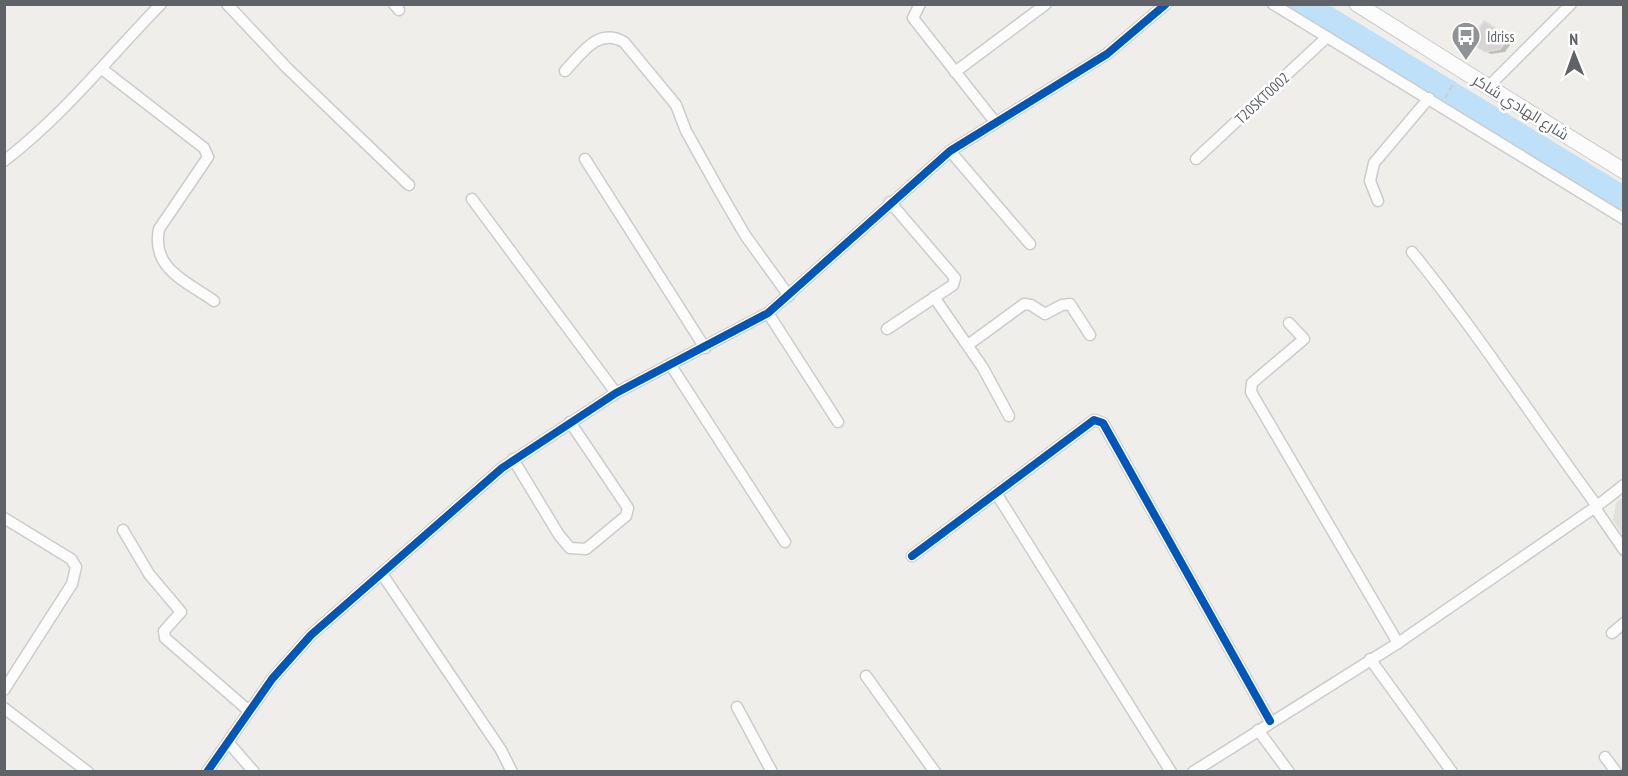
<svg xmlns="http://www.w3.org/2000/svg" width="1628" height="776" font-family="'PT Sans Narrow',Cairo,sans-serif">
  <rect width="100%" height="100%" fill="#efeeea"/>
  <path fill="#e2e0da" d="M1623 497V535L1613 520 1616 503Z"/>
  <path fill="#bfe0f9" d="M1284 5H1329L1623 184V213Z"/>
  <path fill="#0003" d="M1490 26 1513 41 1505 52 1491 54 1485 51Z"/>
  <path fill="#d6d5d3" stroke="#deddd9" stroke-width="1.5" d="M1484 21 1509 37 1500 49 1485 52 1470 42Z"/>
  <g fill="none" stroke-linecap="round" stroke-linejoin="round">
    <g stroke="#cbcccc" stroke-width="13">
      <g id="street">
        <path d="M227 4 287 68 409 185"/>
        <path d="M394 4 399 10"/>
        <path d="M920 4 913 18 995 122"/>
        <path d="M1273 4 1624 219"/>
        <path d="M102 69 204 148 208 157 159 229C151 269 186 281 214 301"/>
        <path d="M565 71C582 53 598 27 624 42L676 105 686 131 720 192 745 235 789 296"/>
        <path d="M955 72 1046 4"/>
        <path d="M1487 88 1571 4"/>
        <path d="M950 151 1030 244"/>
        <path d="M585 159 705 348"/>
        <path d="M1196 159 1327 37"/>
        <path d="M4 161C65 114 108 58 161 4"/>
        <path d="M472 199 616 393"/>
        <path d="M1378 201 1370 181 1374 163 1429 98"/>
        <path d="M1412 252C1478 333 1535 422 1597 506"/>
        <path d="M934 297 983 368 1009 416"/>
        <path d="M768 313 838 422"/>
        <path d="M1289 323 1304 339 1252 383 1251 392 1398 643"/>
        <path d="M887 329 953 285 955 278 890 202"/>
        <path d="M968 345 1024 304 1031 305 1045 314 1062 305 1070 304 1090 335"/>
        <path d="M670 364 785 542"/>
        <path d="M513 459 559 535 570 548 586 549 626 516 628 508 570 422"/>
        <path d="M996 493 1171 772"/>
        <path d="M1595 508 1624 550"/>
        <path d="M4 518 71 559 76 567 72 584 4 690"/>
        <path d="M123 530 149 574 181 612 164 631 165 638 249 711"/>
        <path d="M912 556 1094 420 1103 423 1270 721"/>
        <path d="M382 574 501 750 512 772"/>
        <path d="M1612 633 1624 623"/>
        <path d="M1370 659 1452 772"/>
        <path d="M866 676 935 772"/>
        <path d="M737 707 772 772"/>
        <path d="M4 708 88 772"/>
        <path d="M1258 730 1289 772"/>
        <path d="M228 742 254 772"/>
        <path d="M1605 757 1616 772"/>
        <path d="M207 772 272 679 311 635 502 468 616 393 768 313 950 151 1107 54 1166 4"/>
        <path d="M1193 772 1398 643 1597 506 1624 485"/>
      </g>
    </g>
    <g stroke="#cacacb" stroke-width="17">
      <path id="secondary" d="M1357 4C1446 60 1534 116 1624 171"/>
    </g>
    <path stroke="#cacfcc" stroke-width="2" stroke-dasharray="6 3" stroke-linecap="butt" d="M1445 98 1454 82"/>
    <use href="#street" stroke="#fdfcfc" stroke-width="10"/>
    <use href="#secondary" stroke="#fdfcfc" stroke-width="15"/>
    <g stroke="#fff" stroke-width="11">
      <g id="cycleway">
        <path d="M912 556 1094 420 1103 423 1270 721"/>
        <path d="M207 772 272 679 311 635 502 468 616 393 768 313 950 151 1107 54 1166 4"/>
      </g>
    </g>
    <use href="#cycleway" stroke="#0057b8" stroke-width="8"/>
  </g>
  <defs>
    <g id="bus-pin" transform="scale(1.5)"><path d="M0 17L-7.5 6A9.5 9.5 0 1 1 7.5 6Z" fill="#919496" stroke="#fff"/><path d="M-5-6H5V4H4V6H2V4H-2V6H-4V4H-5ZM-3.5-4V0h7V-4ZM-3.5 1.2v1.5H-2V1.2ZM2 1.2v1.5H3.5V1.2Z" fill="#fff"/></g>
  </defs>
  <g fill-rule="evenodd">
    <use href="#bus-pin" x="1466" y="36"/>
  </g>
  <g text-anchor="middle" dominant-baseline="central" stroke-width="5" stroke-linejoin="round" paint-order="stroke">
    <g font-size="15" fill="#5f6368" stroke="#fff" text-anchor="start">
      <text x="1487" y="36">Idriss</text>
    </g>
    <g font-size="15" fill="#5f6368" stroke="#fff">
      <text transform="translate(1262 98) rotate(-43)">T20SKT0002</text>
      <text transform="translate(1521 107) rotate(32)">شارع الهادي شاكر</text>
    </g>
  </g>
  <rect width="1628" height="776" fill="none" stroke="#5f6368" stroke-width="12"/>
  <g transform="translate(1574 54) rotate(359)" stroke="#ffffff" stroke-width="4.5" paint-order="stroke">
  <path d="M0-4.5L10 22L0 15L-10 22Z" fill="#5f6368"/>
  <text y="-9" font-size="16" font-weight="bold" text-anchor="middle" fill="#5f6368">N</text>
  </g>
</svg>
